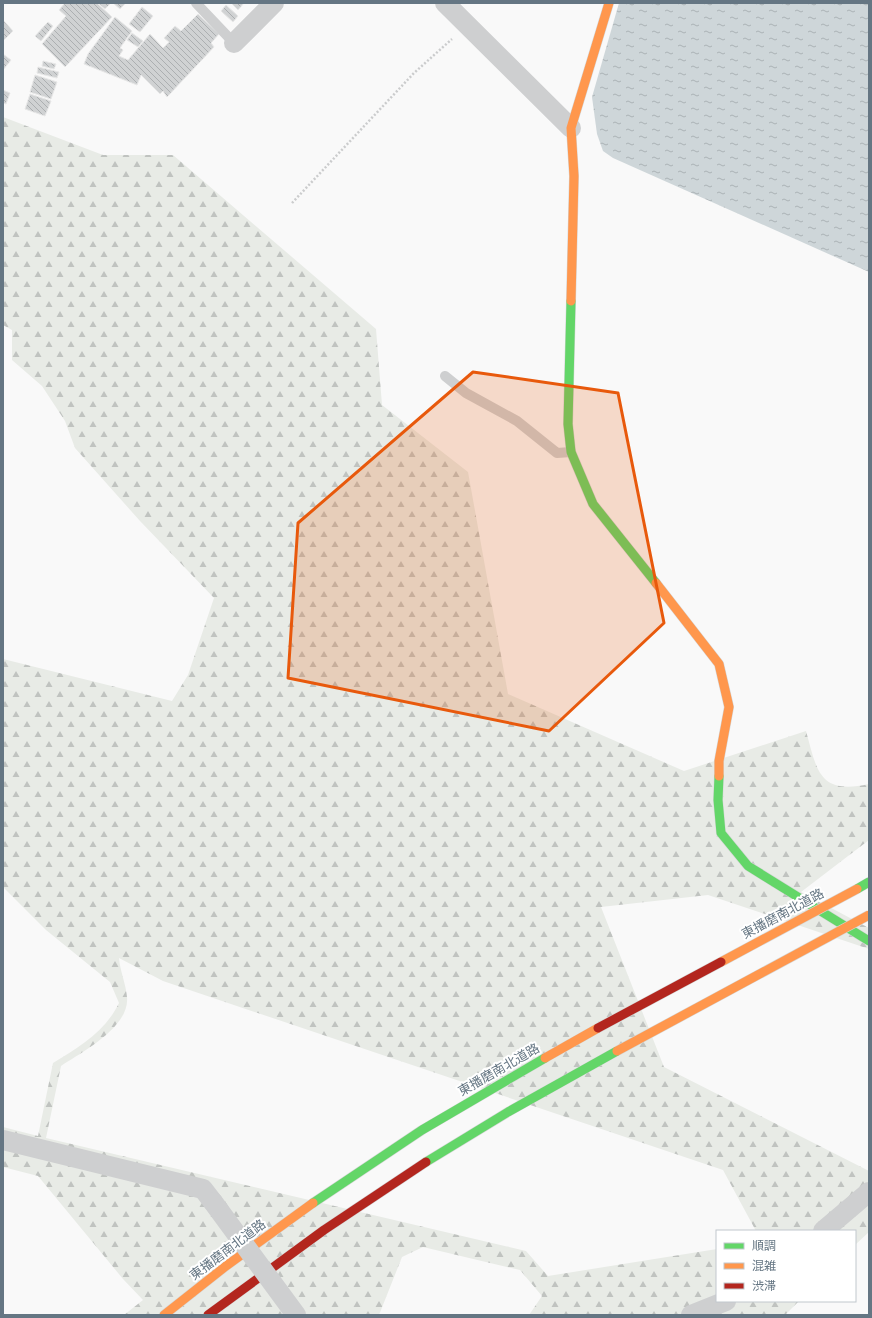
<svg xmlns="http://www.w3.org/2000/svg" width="872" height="1318" font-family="'Nunito Sans','Noto Sans JP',sans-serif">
  <defs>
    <pattern id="forest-firs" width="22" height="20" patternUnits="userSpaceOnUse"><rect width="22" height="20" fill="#e8ebe6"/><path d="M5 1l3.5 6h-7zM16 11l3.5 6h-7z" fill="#c0c3c0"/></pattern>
    <pattern id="water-ripples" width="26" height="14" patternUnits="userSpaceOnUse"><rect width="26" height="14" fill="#ced6d9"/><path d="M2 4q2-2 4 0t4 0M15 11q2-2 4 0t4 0" fill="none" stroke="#abb2b5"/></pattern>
    <pattern id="building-back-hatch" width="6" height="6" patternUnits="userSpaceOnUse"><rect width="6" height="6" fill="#d0d2d3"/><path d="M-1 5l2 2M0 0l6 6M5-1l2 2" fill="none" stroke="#acafb1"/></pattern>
  </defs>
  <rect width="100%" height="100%" fill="#f9f9f9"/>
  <path fill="url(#forest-firs)" d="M3 117 103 155H173L376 329 382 405 468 472 508 694 684 771 806 731C817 771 819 795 869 784V840L801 892 869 928V949L708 895 601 907 664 1067 869 1171V1232L855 1245V1231H756L723 1170 163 981 119 958C120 971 126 984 127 997 130 1027 82 1052 61 1066L46 1138 526 1251 548 1276 717 1249V1301H799L785 1315H529L542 1296 520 1270 423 1247 402 1257 379 1315H124L143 1300 123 1279 38 1176 3 1167V1127L38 1136 53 1063C79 1047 105 1032 119 1003L110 982 46 930 3 887V659L172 701 188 675 214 598 140 521 75 448 65 421 42 386 12 360V330L3 325Z"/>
  <path fill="url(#water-ripples)" d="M619 3H869V272L613 158 603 151 597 134 592 97Z"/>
  <g fill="url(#building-back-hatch)" stroke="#e8e8e8">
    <path d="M65 3H97L112 17 65 67 42 44 66 16 59 10Z"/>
    <path d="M98 3H111L105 9Z"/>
    <path d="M113 3H126L120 9Z"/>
    <path d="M233 3H244L238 10 232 4Z"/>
    <path d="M226 5 238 16 233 22 221 11Z"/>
    <path d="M142 7 153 16 140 32 129 24Z"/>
    <path d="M198 14 219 34 211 43 214 47 167 97 163 91 160 94 141 75 137 85 84 64 88 54 115 17 132 31 120 48 123 50 119 56 128 60 150 34 163 48 169 42 164 38 175 26 181 31Z"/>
    <path d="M3 20 13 31 3 41Z"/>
    <path d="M48 22 53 26 41 41 35 36Z"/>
    <path d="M132 33 143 41 138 47 127 40Z"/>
    <path d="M3 54 11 60 3 70Z"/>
    <path d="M43 61 56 64 54 69 42 66Z"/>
    <path d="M38 67 59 72 57 78 37 73Z"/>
    <path d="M35 75 57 82 51 99 30 92Z"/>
    <path d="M3 90 10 93 6 104 3 103Z"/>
    <path d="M30 94 51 101 45 116 25 109Z"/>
  </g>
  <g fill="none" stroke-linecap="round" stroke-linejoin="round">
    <g stroke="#d5d6d7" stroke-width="10">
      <g id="fast">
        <path d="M571 301 568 424 571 452 593 504 656 583"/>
        <path d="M719 776 718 800 721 833 748 866 869 941"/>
        <path d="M857 889 869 882"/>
        <path d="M426 1162 508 1112 617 1051"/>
        <path d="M313 1203 422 1130 545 1058"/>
      </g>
    </g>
    <g stroke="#d5d6d7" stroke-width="10">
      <g id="slow">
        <path d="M571 301 574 176 571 128 609 3"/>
        <path d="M656 583 719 664 729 707 719 761V776"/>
        <path d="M545 1058 598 1028"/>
        <path d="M164 1315 226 1266 313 1203"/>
      </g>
    </g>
    <g stroke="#d5d6d7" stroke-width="10">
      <path id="jam" d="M208 1315 324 1230 426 1162"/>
    </g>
    <path stroke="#cbcccd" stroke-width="2.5" stroke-dasharray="2 2" stroke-linecap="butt" d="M292 203 414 73 452 39"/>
    <g stroke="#cecfd0" stroke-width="10">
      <path d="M196 3 234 43"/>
      <path d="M445 376 466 393 517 421 557 453 571 452"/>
    </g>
    <g stroke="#cecfd0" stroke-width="20">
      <path d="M445 3 571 128"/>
      <path d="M234 43 274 3"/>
      <path d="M3 1140 203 1189 213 1202"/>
      <path d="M823 1231 869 1192"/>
      <path d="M691 1315 726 1301"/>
    </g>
    <use href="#fast" stroke="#63d668" stroke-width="9"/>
    <use href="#slow" stroke="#ff974d" stroke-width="9"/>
    <use href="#jam" stroke="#b3261e" stroke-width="9"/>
    <g stroke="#d5d6d6" stroke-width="10" stroke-linecap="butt">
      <g id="slow-bridge">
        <path d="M721 962 857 889"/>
        <path d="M617 1051 869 915"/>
      </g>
    </g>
    <g stroke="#d5d6d6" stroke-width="10" stroke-linecap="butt">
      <path id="jam-bridge" d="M598 1028 721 962"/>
    </g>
    <path stroke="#cecfd0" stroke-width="20" d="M213 1202 296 1315"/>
    <use href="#slow-bridge" stroke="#ff974d" stroke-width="9"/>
    <use href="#jam-bridge" stroke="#b3261e" stroke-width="9"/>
  </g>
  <path fill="#e8590c" fill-opacity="0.2" stroke="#e8590c" stroke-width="3" stroke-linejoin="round" d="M473 372 618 393 664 623 549 731 288 678 298 523Z"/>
  <g text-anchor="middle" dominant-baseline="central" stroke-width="4" stroke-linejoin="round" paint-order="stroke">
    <g font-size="13" fill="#657683" stroke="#fff">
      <text transform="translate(783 914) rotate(-28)">東播磨南北道路</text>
      <text transform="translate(499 1070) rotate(-30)">東播磨南北道路</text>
      <text transform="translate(228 1250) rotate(-37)">東播磨南北道路</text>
    </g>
  </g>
  <rect width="872" height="1318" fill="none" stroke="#657683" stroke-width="8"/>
  <rect x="716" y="1230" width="140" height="72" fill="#ffffff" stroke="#c1c8cd"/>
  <rect x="724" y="1243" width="20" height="6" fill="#63d668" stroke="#c1c8cd"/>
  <text x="752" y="1250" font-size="12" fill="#657683">順調</text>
  <rect x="724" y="1263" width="20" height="6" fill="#ff974d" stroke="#c1c8cd"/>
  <text x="752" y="1270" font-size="12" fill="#657683">混雑</text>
  <rect x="724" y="1283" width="20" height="6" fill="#b3261e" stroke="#c1c8cd"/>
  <text x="752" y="1290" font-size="12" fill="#657683">渋滞</text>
</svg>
